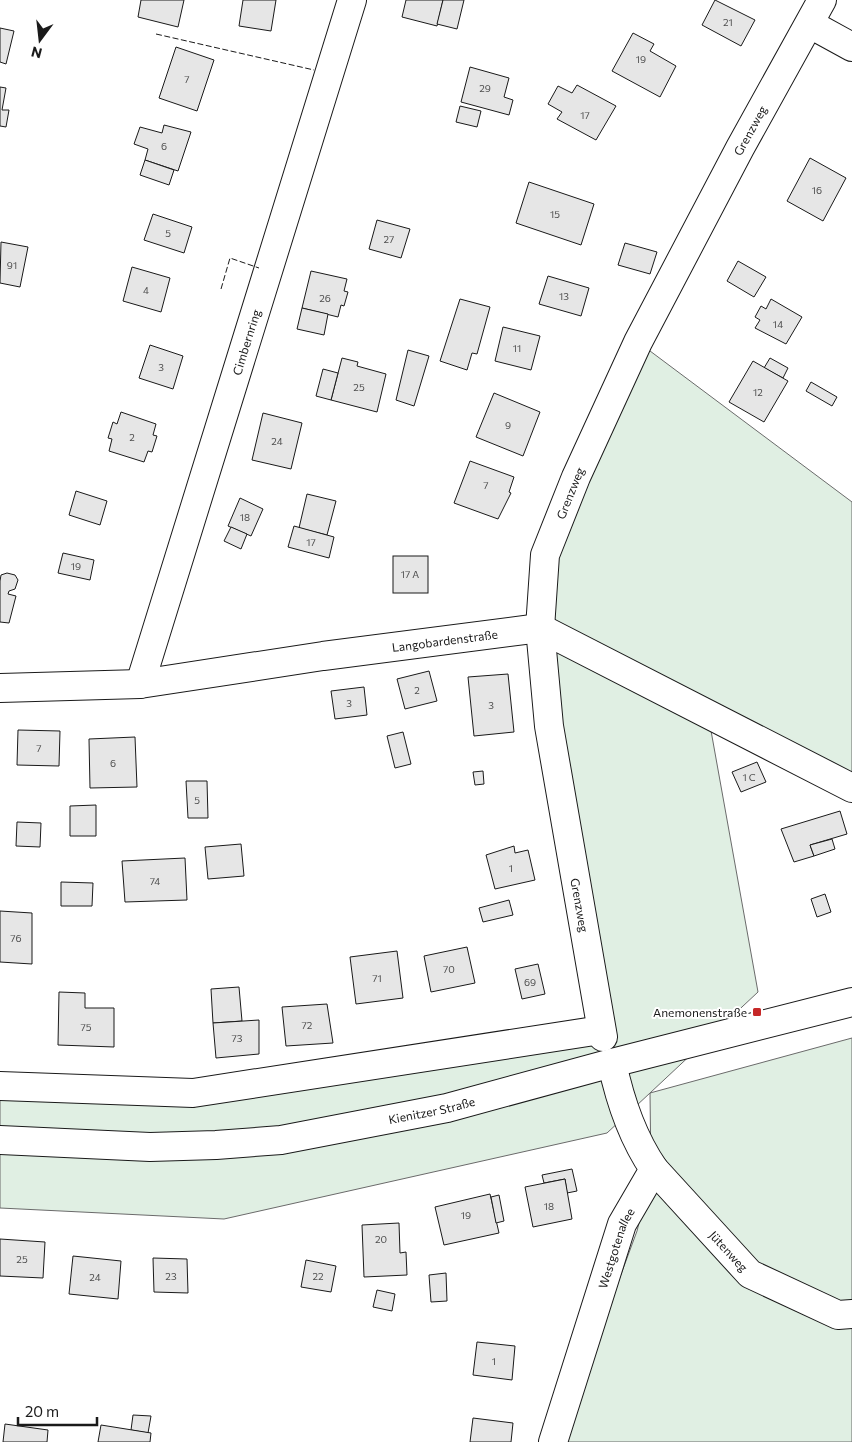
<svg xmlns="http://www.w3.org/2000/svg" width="852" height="1442" font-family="Commissioner,sans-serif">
  <rect width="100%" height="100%" fill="#fff"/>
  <path fill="#e0efe3" stroke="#6a6a6a" d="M638 342 852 502V788L708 714 758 992 650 1093 852 1038V1442H559L637 1231 651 1176 650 1093 607 1133 224 1219 0 1208V1086L193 1093 601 1030 549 726 545 555Z"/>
  <g fill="#e6e6e6" stroke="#1a1a1a">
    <path d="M141 0H184L178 27 138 17Z"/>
    <path d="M243 0H276L271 31 239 26Z"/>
    <path d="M406 0H443L437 26 402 17Z"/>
    <path d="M443 0H464L457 29 437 24Z"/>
    <path d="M715 0 755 20 741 46 702 25Z"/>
    <path d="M0 28 14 31 6 64 0 62Z"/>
    <path d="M633 33 654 44 650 51 676 66 660 97 612 71Z"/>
    <path d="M176 47 214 60 197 111 159 98Z"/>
    <path d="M470 67 509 78 504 97 513 100 509 115 461 102Z"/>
    <path d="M577 85 616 106 596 140 557 119 562 112 548 104 558 86 572 93Z"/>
    <path d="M0 87 6 88 2 110H9L6 127 0 126Z"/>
    <path d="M460 106 481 111 477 127 456 122Z"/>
    <path d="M164 125 191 132 178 171 145 160 148 149 134 144 140 127 162 133Z"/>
    <path d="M810 158 846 178 823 221 787 201Z"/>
    <path d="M145 160 174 170 169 185 140 175Z"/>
    <path d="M529 182 594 204 581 245 516 223Z"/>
    <path d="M153 214 192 227 184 253 144 240Z"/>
    <path d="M377 220 410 229 401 258 369 249Z"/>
    <path d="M1 242 28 247 20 287 0 283Z"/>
    <path d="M625 243 657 252 650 274 618 265Z"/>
    <path d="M738 261 766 277 754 297 727 281Z"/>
    <path d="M132 267 170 278 161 312 123 301Z"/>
    <path d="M311 271 347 279 344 291 348 292 344 306 341 305 338 317 302 308Z"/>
    <path d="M548 276 589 288 581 316 539 304Z"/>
    <path d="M460 299 490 307 477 354 472 353 467 370 440 361Z"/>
    <path d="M771 299 802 317 786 344 755 328 760 320 755 317 761 306 766 309Z"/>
    <path d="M302 308 328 314 324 335 297 329Z"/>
    <path d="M503 327 540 336 531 370 495 361Z"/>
    <path d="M150 345 183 356 173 389 139 378Z"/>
    <path d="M408 350 429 356 414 406 396 400Z"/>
    <path d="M342 358 358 362 357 366 386 374 377 412 331 400Z"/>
    <path d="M770 358 788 368 783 378 764 368Z"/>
    <path d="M753 361 788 381 764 422 729 402Z"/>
    <path d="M323 369 338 373 331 400 316 396Z"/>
    <path d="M811 382 837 397 832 406 806 391Z"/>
    <path d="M494 393 540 412 523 456 476 437Z"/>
    <path d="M121 412 156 424 153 435 157 436 152 452 148 451 144 462 109 451 112 439 108 438 113 422 117 424Z"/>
    <path d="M263 413 302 423 291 469 252 460Z"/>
    <path d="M470 461 514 477 509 492 511 493 498 519 454 503Z"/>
    <path d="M76 491 107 501 100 525 69 515Z"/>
    <path d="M307 494 336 501 327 535 299 528Z"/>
    <path d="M240 498 263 509 251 536 228 526Z"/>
    <path d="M294 526 334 537 329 558 288 547Z"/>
    <path d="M231 527 247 534 241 549 224 541Z"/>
    <path d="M63 553 94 560 90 580 58 573Z"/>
    <rect x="393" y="556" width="35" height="37"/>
    <path d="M7 573 15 575 18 580 15 589 9 591 8 594 16 596 9 623 0 622V581L1 575Z"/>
    <path d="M429 671 437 701 405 709 397 679Z"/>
    <path d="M508 674 514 732 474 736 468 677Z"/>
    <path d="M364 687 367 715 335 719 331 691Z"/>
    <path d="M18 730 60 731 59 766 17 765Z"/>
    <path d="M403 732 411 764 395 768 387 736Z"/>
    <path d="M135 737 137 787 90 788 89 739Z"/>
    <path d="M757 762 766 782 741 792 732 772Z"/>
    <path d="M483 771 484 784 475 785 473 772Z"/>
    <path d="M186 781H207L208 818H188Z"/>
    <path d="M96 805V836H70V806Z"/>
    <path d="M840 811 847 834 810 845 814 856 794 862 781 829Z"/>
    <path d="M17 822 41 823 40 847 16 846Z"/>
    <path d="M832 839 835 849 814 856 810 845Z"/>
    <path d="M241 844 244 876 208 879 205 847Z"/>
    <path d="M514 846 515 853 528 850 535 880 495 889 486 855Z"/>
    <path d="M185 858 187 900 125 902 122 861Z"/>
    <path d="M61 882 93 883 92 906H61Z"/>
    <path d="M825 894 831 912 817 917 811 899Z"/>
    <path d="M509 900 513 915 483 922 479 908Z"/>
    <path d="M0 911 32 913V964L0 962Z"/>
    <path d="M467 947 475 983 431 992 424 956Z"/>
    <path d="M397 951 403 998 356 1004 350 957Z"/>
    <path d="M538 964 545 994 522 999 515 969Z"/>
    <path d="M239 987 242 1021 213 1023 211 989Z"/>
    <path d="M59 992 85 993V1008H114V1047L58 1045Z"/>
    <path d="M327 1004 333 1043 286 1046 282 1007Z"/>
    <path d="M259 1020V1054L216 1058 213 1023Z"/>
    <path d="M572 1169 577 1191 567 1193 565 1179 544 1183 542 1175Z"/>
    <path d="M565 1179 572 1219 533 1227 525 1187Z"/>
    <path d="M490 1194 499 1233 444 1245 435 1207Z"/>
    <path d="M499 1195 504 1221 496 1223 491 1197Z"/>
    <path d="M399 1223 400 1253 406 1252 407 1275 364 1277 362 1225Z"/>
    <path d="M0 1239 45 1242 43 1278 0 1276Z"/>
    <path d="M73 1256 121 1261 118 1299 69 1294Z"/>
    <path d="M153 1258 187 1259 188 1293 154 1292Z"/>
    <path d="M306 1260 336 1266 331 1292 301 1287Z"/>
    <path d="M446 1273 447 1301 431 1302 429 1275Z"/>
    <path d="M377 1290 395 1294 392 1311 373 1307Z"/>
    <path d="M477 1342 515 1346 512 1380 473 1375Z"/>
    <path d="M133 1415 151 1416 148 1433 131 1430Z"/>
    <path d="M473 1418 513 1423 511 1442H470Z"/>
    <path d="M5 1424 48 1430 47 1442H3Z"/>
    <path d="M101 1425 151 1433 150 1442H98Z"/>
  </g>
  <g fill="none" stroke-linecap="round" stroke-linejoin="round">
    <g stroke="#1a1a1a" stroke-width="30">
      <g id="minor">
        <path d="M810 24 852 47"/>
        <path id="s1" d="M140 684 352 0"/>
        <path id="s2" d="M0 688 140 684 323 656 540 628 852 788"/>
        <path id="s3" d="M603 1037 549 726 540 628 545 555 576 477 638 342 740 148 822 0"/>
        <path d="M0 1086 193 1093 601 1030"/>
        <path id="s4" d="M0 1140 150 1147 216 1145 281 1140 447 1108 612 1063 852 1002"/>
        <path id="s5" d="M654 1169 750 1274 838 1315 852 1314"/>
        <path id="s6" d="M553 1442 622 1224 654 1169C632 1137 620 1101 612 1063"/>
      </g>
    </g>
    <use href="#minor" stroke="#fff" stroke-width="28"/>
    <g stroke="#1a1a1a" stroke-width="1" stroke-dasharray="6 2.5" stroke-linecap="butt">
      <path d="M156 34 314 70"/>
      <path d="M221 289 230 258 259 268"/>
    </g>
  </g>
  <rect fill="#c62828" stroke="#fff" stroke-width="2" x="752" y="1007" width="10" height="10" rx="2.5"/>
  <g text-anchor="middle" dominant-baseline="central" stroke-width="4" stroke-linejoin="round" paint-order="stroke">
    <g font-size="10" fill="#4d4d4d">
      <text x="728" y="22">21</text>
      <text x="641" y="59">19</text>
      <text x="187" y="79">7</text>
      <text x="485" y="88">29</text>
      <text x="585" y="115">17</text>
      <text x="164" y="146">6</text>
      <text x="817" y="190">16</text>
      <text x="555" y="214">15</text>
      <text x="168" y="233">5</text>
      <text x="389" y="239">27</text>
      <text x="12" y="265">91</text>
      <text x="146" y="290">4</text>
      <text x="564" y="296">13</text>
      <text x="325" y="298">26</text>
      <text x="778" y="324">14</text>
      <text x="517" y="348">11</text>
      <text x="161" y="367">3</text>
      <text x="359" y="387">25</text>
      <text x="758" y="392">12</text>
      <text x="508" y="425">9</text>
      <text x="132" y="437">2</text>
      <text x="277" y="441">24</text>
      <text x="486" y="485">7</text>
      <text x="245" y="517">18</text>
      <text x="311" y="542">17</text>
      <text x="76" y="566">19</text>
      <text x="410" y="574">17 A</text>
      <text x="417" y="690">2</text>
      <text x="349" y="703">3</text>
      <text x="491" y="705">3</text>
      <text x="39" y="748">7</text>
      <text x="113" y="763">6</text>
      <text x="749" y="777">1 C</text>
      <text x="197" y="800">5</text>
      <text x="511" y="868">1</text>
      <text x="155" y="881">74</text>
      <text x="16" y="938">76</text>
      <text x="449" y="969">70</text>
      <text x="377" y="978">71</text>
      <text x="530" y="982">69</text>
      <text x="307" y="1025">72</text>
      <text x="86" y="1027">75</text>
      <text x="237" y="1038">73</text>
      <text x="549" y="1206">18</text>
      <text x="466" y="1215">19</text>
      <text x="381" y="1239">20</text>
      <text x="22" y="1259">25</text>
      <text x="171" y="1276">23</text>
      <text x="318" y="1276">22</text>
      <text x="95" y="1277">24</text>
      <text x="494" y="1361">1</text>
    </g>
    <g font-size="12" fill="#1a1a1a" stroke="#fff">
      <text stroke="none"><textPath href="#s3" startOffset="959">Grenzweg</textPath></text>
      <text stroke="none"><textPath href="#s1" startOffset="358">Cimbernring</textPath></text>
      <text stroke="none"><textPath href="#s3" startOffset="554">Grenzweg</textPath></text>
      <text stroke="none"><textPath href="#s2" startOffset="448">Langobardenstraße</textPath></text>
      <text transform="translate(580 905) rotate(80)">Grenzweg</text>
      <text stroke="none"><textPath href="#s4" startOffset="435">Kienitzer Straße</textPath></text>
      <text stroke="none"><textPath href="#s6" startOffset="204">Westgotenallee</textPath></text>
      <text stroke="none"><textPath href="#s5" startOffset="111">Jütenweg</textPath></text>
    </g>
    <g font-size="12" fill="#1a1a1a" stroke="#fff" text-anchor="end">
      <text x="747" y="1012">Anemonenstraße</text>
    </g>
  </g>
  <g transform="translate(40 40) rotate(195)" stroke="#ffffff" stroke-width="4" paint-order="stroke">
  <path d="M0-4L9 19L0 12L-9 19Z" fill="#1a1a1a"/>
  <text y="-8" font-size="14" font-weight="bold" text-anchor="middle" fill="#1a1a1a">N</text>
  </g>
  <path d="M18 1417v8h79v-8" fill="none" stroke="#1a1a1a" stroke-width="2.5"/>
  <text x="25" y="1417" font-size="15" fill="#1a1a1a" stroke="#ffffff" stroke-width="4" paint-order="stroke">20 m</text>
</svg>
